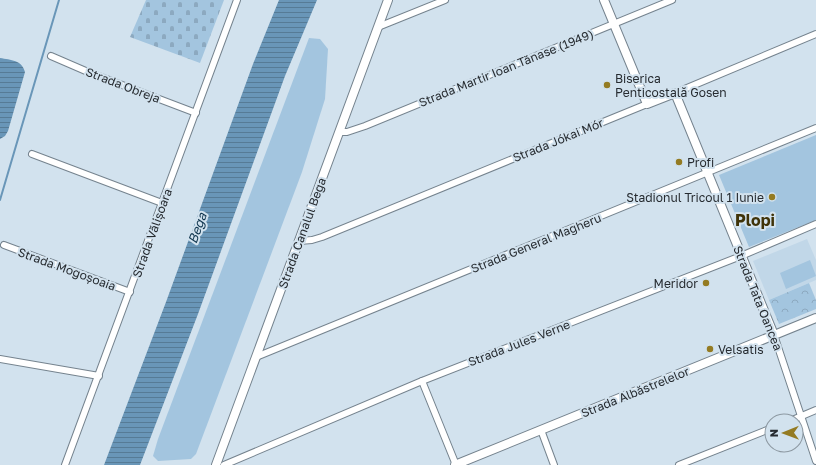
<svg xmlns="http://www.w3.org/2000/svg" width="816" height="465" font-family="'Golos Text',sans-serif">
  <defs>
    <pattern id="forest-crowns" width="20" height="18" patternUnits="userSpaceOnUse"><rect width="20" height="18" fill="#a3c5df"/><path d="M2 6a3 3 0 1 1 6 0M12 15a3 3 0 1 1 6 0" fill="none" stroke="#8ca9c0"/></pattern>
    <pattern id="cemetery-stones" width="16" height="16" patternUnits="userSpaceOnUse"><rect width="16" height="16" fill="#a3c5df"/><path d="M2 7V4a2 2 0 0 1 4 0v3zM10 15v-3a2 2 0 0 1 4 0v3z" fill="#8ca9c0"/></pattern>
    <pattern id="water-rules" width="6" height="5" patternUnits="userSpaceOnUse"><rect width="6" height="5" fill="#6996b8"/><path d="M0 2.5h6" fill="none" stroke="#567b96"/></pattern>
  </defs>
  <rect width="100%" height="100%" fill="#d2e2ee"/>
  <path fill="#c1d7e8" d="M807 239 816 260V280L769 300 753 261Z"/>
  <path fill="url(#forest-crowns)" d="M809 283 816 300V309L779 324 769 300Z"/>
  <path fill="url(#cemetery-stones)" d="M146 0H224L200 63 130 37Z"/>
  <g fill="#a3c5df">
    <path d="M309 38 320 39 328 49 325 99 302 172 196 454 191 459 158 461 153 456 158 439Z"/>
    <path d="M816 135V220L749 247 719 175Z"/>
    <path d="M810 260 816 276 786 289 780 273Z"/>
  </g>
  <g fill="url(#water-rules)">
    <path d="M279 0H317L285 76 198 314 140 465H104L166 302 253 64Z"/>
    <path d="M0 58C11 60 22 60 25 72L8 131 5 136 0 139Z"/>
  </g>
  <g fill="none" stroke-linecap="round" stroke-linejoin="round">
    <path stroke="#6996b8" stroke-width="2" d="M0 200 59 0"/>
    <g stroke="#75838e" stroke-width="8">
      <g id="street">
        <path d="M378 27 445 0"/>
        <path d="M51 56 88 72 196 113"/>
        <path d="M675 93 816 34"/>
        <path d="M340 132H347L365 126 672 0"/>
        <path d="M32 154 162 203"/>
        <path d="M299 241 312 240 322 237 647 104"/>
        <path d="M4 245 130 292"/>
        <path d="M774 335 816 461"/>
        <path d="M256 357 816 128"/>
        <path d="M0 359 99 376"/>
        <path d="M422 381 456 465"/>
        <path d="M790 421 816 410"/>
        <path d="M541 430 554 465"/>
        <path d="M65 465 237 0"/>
        <path d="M224 465 422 381 741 256 816 224"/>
        <path d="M679 465 772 428"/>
      </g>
    </g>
    <g stroke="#75838e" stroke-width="10">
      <g id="secondary">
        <path d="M604 0 647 104 675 93 774 335"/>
        <path d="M216 465 388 0"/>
        <path d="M455 465 816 318"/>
      </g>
    </g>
    <use href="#street" stroke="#fff" stroke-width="6"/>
    <use href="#secondary" stroke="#fff" stroke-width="8"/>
  </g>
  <g fill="#947b22" stroke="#d2e2ee" stroke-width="1.5">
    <circle cx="607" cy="85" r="4"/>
    <circle cx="679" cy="162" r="4"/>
    <circle cx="772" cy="197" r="4"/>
    <circle cx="706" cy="283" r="4"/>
    <circle cx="710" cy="349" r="4"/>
  </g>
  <g text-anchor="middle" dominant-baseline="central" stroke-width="4" stroke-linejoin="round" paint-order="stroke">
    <g font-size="12" fill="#262b30" stroke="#d2e2ee">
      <text transform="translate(506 68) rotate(-22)">Strada Martir Ioan Tănase (1949)</text>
      <text transform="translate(123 85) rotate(21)">Strada Obreja</text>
      <text transform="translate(558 140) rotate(-22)">Strada Jókai Mór</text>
      <text transform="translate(152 233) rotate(-70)">Strada Vălișoara</text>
      <text transform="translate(302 233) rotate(-70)">Strada Canalul Bega</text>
      <text transform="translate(536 243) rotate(-22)">Strada General Magheru</text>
      <text transform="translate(67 269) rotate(20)">Strada Mogoșoaia</text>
      <text transform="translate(758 298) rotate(68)">Strada Tata Oancea</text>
      <text transform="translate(519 343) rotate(-21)">Strada Jules Verne</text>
      <text transform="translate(635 392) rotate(-22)">Strada Albăstrelelor</text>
    </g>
    <g font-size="12" fill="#262b30" stroke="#d2e2ee" text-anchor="start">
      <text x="615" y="78">Biserica<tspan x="615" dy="14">Penticostală Gosen</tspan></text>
      <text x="687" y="162">Profi</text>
      <text x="764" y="197" text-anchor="end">Stadionul Tricoul 1 Iunie</text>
      <text x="698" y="283" text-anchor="end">Meridor</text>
      <text x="718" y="349">Velsatis</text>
    </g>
    <g font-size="13" font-style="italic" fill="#0f344d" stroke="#d2e2ee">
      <text transform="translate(197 228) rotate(-70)">Bega</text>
    </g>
    <g font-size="16" font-weight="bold" fill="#3f3309" stroke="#d2e2ee">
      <text x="755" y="220">Plopi</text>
    </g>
  </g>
  <g transform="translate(784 433) rotate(269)"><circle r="19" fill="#d2e2ee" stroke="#8d99a2"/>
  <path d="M0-3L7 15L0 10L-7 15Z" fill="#947b22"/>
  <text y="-6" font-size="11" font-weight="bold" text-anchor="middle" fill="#262b30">N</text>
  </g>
</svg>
